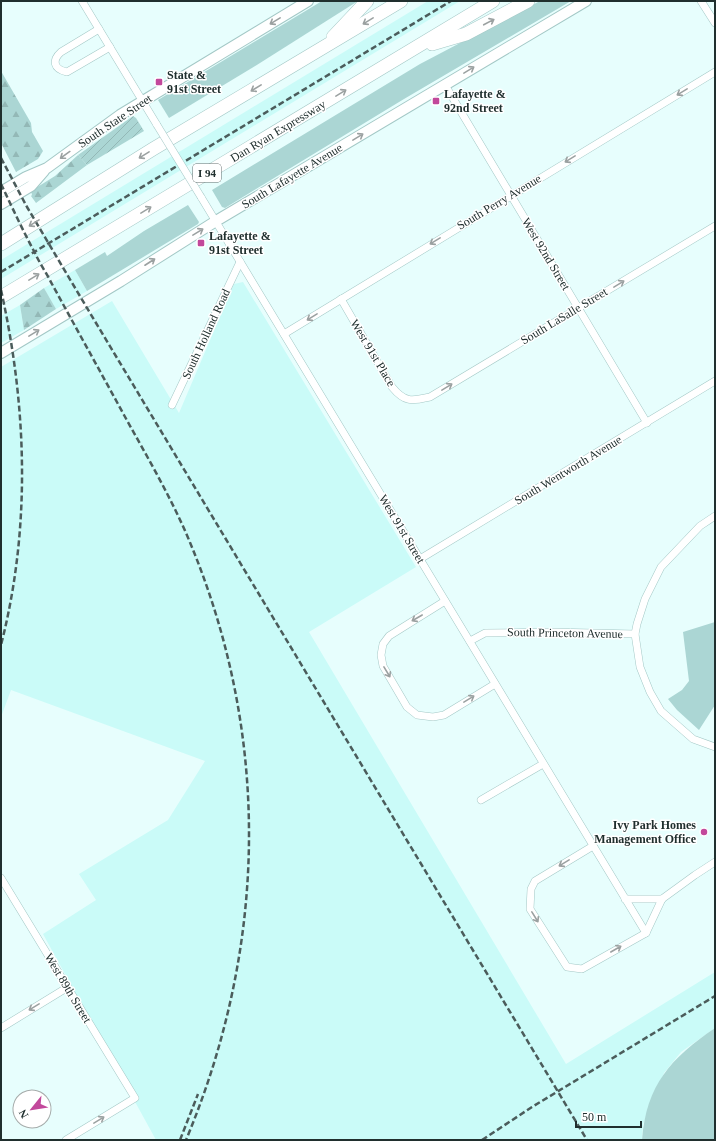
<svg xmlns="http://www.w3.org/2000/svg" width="716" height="1141" font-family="'Times New Roman',serif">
  <defs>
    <pattern id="forest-firs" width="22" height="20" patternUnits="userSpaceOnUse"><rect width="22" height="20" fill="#abd6d4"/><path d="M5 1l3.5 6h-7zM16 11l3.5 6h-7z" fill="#93b8b6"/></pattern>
    <pattern id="garden-furrows" width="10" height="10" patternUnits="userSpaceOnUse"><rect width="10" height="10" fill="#abd6d4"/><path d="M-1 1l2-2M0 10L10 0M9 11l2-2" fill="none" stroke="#93b8b6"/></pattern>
  </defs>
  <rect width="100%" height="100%" fill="#e7fefd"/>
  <g fill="#cafbf8">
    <path d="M428 1H460L1 279V260Z"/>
    <path d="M75 270 87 291 56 309 44 288Z"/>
    <path d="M243 282 416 567 309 632 566 1064 715 972V1028L681 1052 664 1073 643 1124 642 1140H156L43 934 96 900 79 874 168 820 205 761 11 690 1 717V367L112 301 179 413 234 284Z"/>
    <path d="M20 305 24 330 1 343V316Z"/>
  </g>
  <g fill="#abd6d4">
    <path d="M322 1H358L260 63 169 118 158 100Z"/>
    <path d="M540 1H571L404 99 225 208 222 207 212 190 420 64Z"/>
    <path d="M188 205 199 222 198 224 87 291 75 270 105 252 107 256 144 231Z"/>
    <path d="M715 622V705L699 730 677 710 668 699 682 690 689 681 683 632Z"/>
    <path d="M715 1028V1140H642C646 1085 671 1058 715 1028Z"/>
  </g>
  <g fill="url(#forest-firs)">
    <path d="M1 71 31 123 32 132 43 151 38 159 16 172 1 143Z"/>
    <path d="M78 155 87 165 36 203 31 196 32 195 31 191 55 176Z"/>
    <path d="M44 288 56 309 24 330 20 305Z"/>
  </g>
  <path fill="url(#garden-furrows)" d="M133 116 136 118 144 131 87 165 78 155Z"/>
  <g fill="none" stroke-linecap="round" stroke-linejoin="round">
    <g stroke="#a3c8c6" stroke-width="8">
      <g id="minor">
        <path d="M82 1 157 125"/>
        <path d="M701 1 715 23"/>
        <path d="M99 29 61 52C52 60 53 69 67 72L110 47"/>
        <path d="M445 85 647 423"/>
        <path d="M201 197 646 933"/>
        <path d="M341 299 392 387C405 403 412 401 430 397L715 226"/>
        <path d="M284 334 715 72"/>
        <path d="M172 405 240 262"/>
        <path d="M715 516 700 526 661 567 645 599 637 624 635 634 640 667 650 692 661 711 693 739 715 747"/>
        <path d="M420 559 715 381"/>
        <path d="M445 601 389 636 383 644 381 655 383 666 407 707 417 715 433 717 444 715 495 684"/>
        <path d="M470 641 485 633 552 632 635 634"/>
        <path d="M481 800 543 764"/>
        <path d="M593 846 535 881 531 889 530 909 567 967 582 969 646 933 662 899 695 875 715 862"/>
        <path d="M1 878 135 1098 66 1140"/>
        <path d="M625 899H662"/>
        <path d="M1 1028 68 987"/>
      </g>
    </g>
    <g stroke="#a3c8c6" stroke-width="12">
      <g id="secondary">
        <path d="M1 192 26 177 47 168 120 115 308 1"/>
        <path d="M1 204 31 186 44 171"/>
        <path d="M1 353 121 281 216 221 586 1"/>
      </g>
    </g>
    <g stroke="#a3c8c6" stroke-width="14">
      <g id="motorway">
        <path d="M333 37 367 1"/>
        <path d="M432 44 466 34 528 1"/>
        <path d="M1 244 153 149 401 1"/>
        <path d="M1 297 493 1"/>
      </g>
    </g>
    <use href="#minor" stroke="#fff" stroke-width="7"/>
    <use href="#secondary" stroke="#fff" stroke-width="10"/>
    <use href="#motorway" stroke="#fff" stroke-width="13"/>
    <g stroke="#4b5c5b" stroke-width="2.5" stroke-dasharray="6 3" stroke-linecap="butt">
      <path d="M1 158 27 207 90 313 587 1140"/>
      <path d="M1 184C12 207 23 231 35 253 40 264 47 274 52 284 76 328 100 371 124 415 145 453 168 492 186 533 271 730 269 942 186 1140"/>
      <path d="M1 272 451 1"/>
      <path d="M1 290C27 407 31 528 1 645"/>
      <path d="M180 1140 198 1094"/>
      <path d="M482 1140 532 1107 715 996"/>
    </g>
    <g stroke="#a3c8c6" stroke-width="8" stroke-linecap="butt">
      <path id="minor-bridge" d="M157 125 201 197"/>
    </g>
    <use href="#minor-bridge" stroke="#fff" stroke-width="7"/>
  </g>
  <defs><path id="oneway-shaft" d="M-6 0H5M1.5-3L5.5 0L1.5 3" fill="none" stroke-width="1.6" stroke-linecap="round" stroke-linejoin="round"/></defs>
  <g stroke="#9ba1a1">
    <use href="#oneway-shaft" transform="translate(275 21) rotate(149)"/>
    <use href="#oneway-shaft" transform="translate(368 21) rotate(149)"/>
    <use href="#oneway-shaft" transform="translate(489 22) rotate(-28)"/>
    <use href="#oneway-shaft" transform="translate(469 70) rotate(-31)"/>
    <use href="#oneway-shaft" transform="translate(256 88) rotate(149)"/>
    <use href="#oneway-shaft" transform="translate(682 92) rotate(149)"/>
    <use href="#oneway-shaft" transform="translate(341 93) rotate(-31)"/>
    <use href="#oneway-shaft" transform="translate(358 137) rotate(-31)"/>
    <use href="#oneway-shaft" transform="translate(65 155) rotate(144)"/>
    <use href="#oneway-shaft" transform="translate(144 155) rotate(148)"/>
    <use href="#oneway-shaft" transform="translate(570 159) rotate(149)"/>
    <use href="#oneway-shaft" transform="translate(146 210) rotate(-31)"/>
    <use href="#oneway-shaft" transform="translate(34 223) rotate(148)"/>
    <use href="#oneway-shaft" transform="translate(198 232) rotate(-31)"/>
    <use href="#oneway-shaft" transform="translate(435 241) rotate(149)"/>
    <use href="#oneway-shaft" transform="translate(150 262) rotate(-33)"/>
    <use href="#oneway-shaft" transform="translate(34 277) rotate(-31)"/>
    <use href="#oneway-shaft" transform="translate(619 284) rotate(-31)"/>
    <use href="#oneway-shaft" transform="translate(312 317) rotate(148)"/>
    <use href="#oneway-shaft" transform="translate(34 333) rotate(-31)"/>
    <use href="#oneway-shaft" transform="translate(447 387) rotate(-31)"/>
    <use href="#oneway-shaft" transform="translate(417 618) rotate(150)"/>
    <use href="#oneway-shaft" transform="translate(387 672) rotate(59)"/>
    <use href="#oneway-shaft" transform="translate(469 699) rotate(-31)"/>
    <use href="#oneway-shaft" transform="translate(564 863) rotate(149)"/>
    <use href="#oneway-shaft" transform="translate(535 917) rotate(58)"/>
    <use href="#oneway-shaft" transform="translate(616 949) rotate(-30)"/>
    <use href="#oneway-shaft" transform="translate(34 1007) rotate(149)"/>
    <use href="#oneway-shaft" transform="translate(99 1120) rotate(-31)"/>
  </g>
  <g fill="#c2489b" stroke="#fff" stroke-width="1.5">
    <rect x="155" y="78" width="8" height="8" rx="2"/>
    <rect x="432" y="97" width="8" height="8" rx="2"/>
    <rect x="197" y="239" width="8" height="8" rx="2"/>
    <circle cx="704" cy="832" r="4"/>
  </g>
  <g text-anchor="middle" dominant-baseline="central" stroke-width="3" stroke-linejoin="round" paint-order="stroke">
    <rect fill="#fff" stroke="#636d6d" stroke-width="1" x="193" y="164" width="28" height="18" rx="3"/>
    <g font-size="11" font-weight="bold" fill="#202f2e">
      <text x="207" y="173">I 94</text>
    </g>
    <g font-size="12" font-weight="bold" fill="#202f2e" stroke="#fff" text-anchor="start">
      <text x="167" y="75">State &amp;<tspan x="167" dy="14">91st Street</tspan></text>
      <text x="444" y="94">Lafayette &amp;<tspan x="444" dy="14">92nd Street</tspan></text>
      <text x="209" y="236">Lafayette &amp;<tspan x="209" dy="14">91st Street</tspan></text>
      <text x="696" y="825" text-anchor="end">Ivy Park Homes<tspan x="696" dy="14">Management Office</tspan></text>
    </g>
    <g font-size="12" fill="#202f2e" stroke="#fff">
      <text transform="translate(115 121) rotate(-34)">South State Street</text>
      <text transform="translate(278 131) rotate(-31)">Dan Ryan Expressway</text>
      <text transform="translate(292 176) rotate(-31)">South Lafayette Avenue</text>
      <text transform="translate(499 202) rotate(-31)">South Perry Avenue</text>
      <text transform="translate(546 254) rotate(59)">West 92nd Street</text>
      <text transform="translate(564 316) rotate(-31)">South LaSalle Street</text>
      <text transform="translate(206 334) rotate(-65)">South Holland Road</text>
      <text transform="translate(373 353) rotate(59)">West 91st Place</text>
      <text transform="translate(568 470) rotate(-31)">South Wentworth Avenue</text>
      <text transform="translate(402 529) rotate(59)">West 91st Street</text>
      <text transform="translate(565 633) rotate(1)">South Princeton Avenue</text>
      <text transform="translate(68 988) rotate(59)">West 89th Street</text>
    </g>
  </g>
  <rect width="716" height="1141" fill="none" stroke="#202f2e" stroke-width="4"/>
  <g transform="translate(32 1109) rotate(240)"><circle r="19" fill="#ffffff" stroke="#a6acab"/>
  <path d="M0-3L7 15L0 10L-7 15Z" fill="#c2489b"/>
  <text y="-6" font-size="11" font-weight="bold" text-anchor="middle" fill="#202f2e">N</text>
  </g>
  <path d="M576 1121v6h65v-6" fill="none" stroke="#202f2e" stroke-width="2"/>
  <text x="582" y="1121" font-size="12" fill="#202f2e" stroke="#ffffff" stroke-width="3" paint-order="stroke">50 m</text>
</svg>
